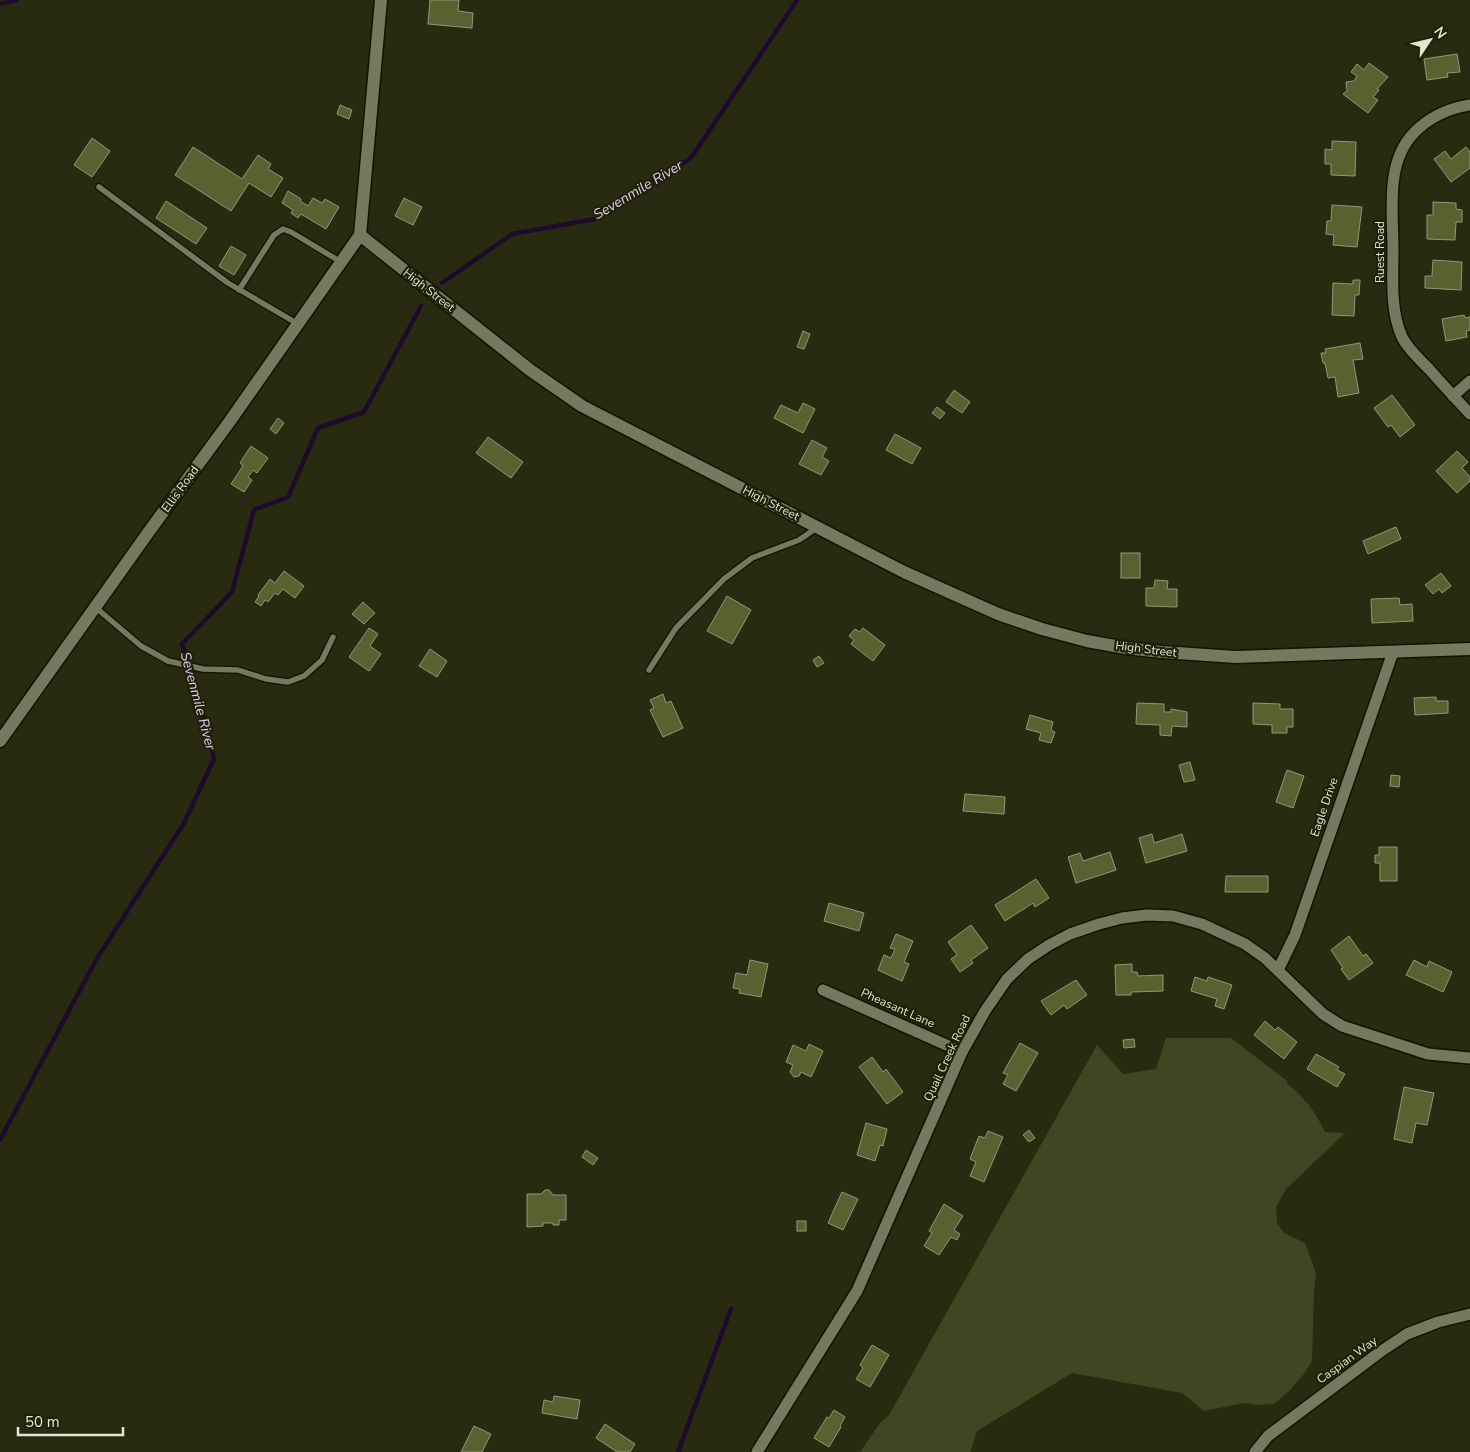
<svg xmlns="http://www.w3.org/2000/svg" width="1470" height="1452" font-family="'Nunito Sans',sans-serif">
  <rect width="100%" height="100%" fill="#292b11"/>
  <path fill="#424522" d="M1166 1038H1231L1287 1081V1083C1306 1100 1314 1109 1325 1132L1345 1133 1286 1189 1276 1207 1277 1223 1284 1233 1305 1243 1316 1273 1314 1291 1312 1361 1304 1374 1290 1390 1274 1404 1257 1405 1244 1403 1204 1411 1182 1393 1072 1373 977 1431 970 1452H860L880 1423 889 1415 1097 1045 1123 1074 1156 1069Z"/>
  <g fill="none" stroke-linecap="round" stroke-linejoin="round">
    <g stroke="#1e0a2d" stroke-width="4.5">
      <path d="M0 4 17 0"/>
      <path d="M442 283 512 234 595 219 691 158 797 0"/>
      <path d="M0 1140 96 960 184 823 214 759 208 731 182 644 232 592 254 510 288 497 318 428 364 412 421 306"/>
      <path d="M678 1452 731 1309"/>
    </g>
  </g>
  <g fill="#5b6030" stroke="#939779">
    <path d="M430 0H459L458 11 473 13 472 28 428 24Z"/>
    <path d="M1457 54 1460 72 1447 73 1448 77 1427 80 1424 59Z"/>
    <path d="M1369 63 1388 77 1377 89 1379 90 1373 97 1378 100 1368 113 1343 94 1347 91 1346 82 1354 81 1357 76 1351 72 1357 64 1364 70Z"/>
    <path d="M340 105 352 110 349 119 337 114Z"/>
    <path d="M92 138 110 151 92 177 74 165Z"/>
    <path d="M1332 141 1356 142 1355 176 1331 175V164H1325V149L1332 150Z"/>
    <path d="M193 147 242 179 258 155 271 164 268 169 283 178 271 197 249 183 231 211 175 175Z"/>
    <path d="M1466 147 1470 152V168L1451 182 1434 159 1445 151 1451 159Z"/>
    <path d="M288 191 301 199 300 201 308 206 313 198 322 203 325 199 339 207 326 229 301 214 298 218 291 213 293 210 282 203Z"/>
    <path d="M404 198 422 207 413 225 395 216Z"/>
    <path d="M166 201 207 228 196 244 156 218Z"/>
    <path d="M1433 202 1456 203V209L1462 210V222H1456L1455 240 1427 239V215H1433Z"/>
    <path d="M1332 205 1362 207 1357 247 1333 245 1334 235 1326 234 1327 221H1331Z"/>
    <path d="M231 246 246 255 234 275 219 266Z"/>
    <path d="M1433 260 1462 262 1461 290 1425 288V276H1432Z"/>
    <path d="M1353 280H1360L1359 295H1355L1354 316 1332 315 1333 283 1353 284Z"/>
    <path d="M1464 315 1465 318 1470 317V330L1466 331 1467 337 1446 341 1442 319Z"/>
    <path d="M803 331 810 334 804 349 797 347Z"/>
    <path d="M1360 343 1363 359 1353 360 1359 393 1338 397 1335 377 1328 378 1325 363H1323L1321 353H1326L1325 349Z"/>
    <path d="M954 390 970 402 962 413 946 402Z"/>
    <path d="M1392 395 1415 425 1400 437 1391 425 1388 427 1374 408Z"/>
    <path d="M803 403 815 409 803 433 774 418 781 405 798 413Z"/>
    <path d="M937 407 945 413 940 419 932 413Z"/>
    <path d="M278 418 284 423 276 434 270 429Z"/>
    <path d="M895 434 921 448 912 464 886 450Z"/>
    <path d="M488 437 523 462 511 478 476 453Z"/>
    <path d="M812 440 827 448 822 457 829 461 821 475 799 464Z"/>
    <path d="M251 446 268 458 257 473 253 470 248 477 252 480 244 492 231 484 243 466 240 463Z"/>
    <path d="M1457 451 1468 462 1462 468 1470 477V481L1457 493 1436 471Z"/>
    <path d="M1396 527 1401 539 1368 554 1363 541Z"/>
    <rect x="1121" y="553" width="19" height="25"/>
    <path d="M284 571 304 586 295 598 283 589 278 595 275 593 268 602 265 600 261 606 255 602 259 596 258 595 270 579 275 583Z"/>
    <path d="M1441 573 1451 586 1442 593 1439 589 1433 594 1425 585Z"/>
    <path d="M1155 580 1168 581 1167 589H1177V607L1146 606V588H1154Z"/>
    <path d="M727 596 751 610 732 644 707 631Z"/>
    <path d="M1399 598 1400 605 1412 604 1413 621 1372 623 1371 599Z"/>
    <path d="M363 602 375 613 364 624 352 614Z"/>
    <path d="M369 628 378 634 370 646 381 654 369 671 349 657Z"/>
    <path d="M863 628 885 645 873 661 851 644 854 640 849 636 855 629 860 632Z"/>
    <path d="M430 649 447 661 437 677 419 666Z"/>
    <path d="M819 656 824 663 817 667 813 660Z"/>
    <path d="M663 694 666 703 671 701 683 728 663 737 650 710 654 708 650 700Z"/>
    <path d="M1436 697V701H1448V713L1415 715 1414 698Z"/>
    <path d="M1137 703 1164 704V712H1171V709L1187 712V727L1172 726 1171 736 1160 735V725L1136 724Z"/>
    <path d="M1253 703 1280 704V709H1293V727H1287V733H1272V725L1253 724Z"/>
    <path d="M1030 715 1053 722 1051 730 1055 732 1051 743 1039 740 1041 733 1026 729Z"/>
    <path d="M1190 762 1195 780 1184 782 1179 765Z"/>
    <path d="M1287 770 1304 776 1293 808 1276 802Z"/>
    <path d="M1391 775 1400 776 1399 787 1390 786Z"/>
    <path d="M965 794 1005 797 1004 814 963 811Z"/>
    <path d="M1152 834 1154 843 1182 834 1187 851 1146 863 1139 838Z"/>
    <path d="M1379 847H1397V881H1380V863H1375V855H1379Z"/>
    <path d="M1110 852 1116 870 1076 883 1068 857 1080 853 1083 861Z"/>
    <path d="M1226 876H1268V892H1225Z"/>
    <path d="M1036 879 1049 898 1035 907 1033 903 1005 921 995 905Z"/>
    <path d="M829 903 864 913 859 931 824 921Z"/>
    <path d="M971 925 988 948 971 960 973 963 960 972 951 959 957 955 948 942Z"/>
    <path d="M896 934 913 941 904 962 909 964 902 981 878 970 884 955 891 958 895 949 890 948Z"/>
    <path d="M1349 936 1363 956 1366 954 1373 963 1349 980 1341 969 1343 968 1331 950Z"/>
    <path d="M750 960 768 964 761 997 739 993 740 989 733 988 736 973 747 975Z"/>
    <path d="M1414 960 1427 967 1429 961 1452 972 1443 992 1406 975Z"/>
    <path d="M1132 964V972H1137L1138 976 1163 975V991L1131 992V995H1116L1115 965Z"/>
    <path d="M1195 977 1207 981 1208 977 1232 985 1224 1009 1215 1006 1217 999 1191 991Z"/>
    <path d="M1076 980 1087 995 1067 1009 1064 1005 1051 1015 1041 1001Z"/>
    <path d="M1265 1021 1275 1030 1278 1027 1297 1042 1284 1059 1254 1035Z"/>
    <path d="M1134 1039 1135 1047 1124 1048 1123 1040Z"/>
    <path d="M1020 1043 1038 1053 1016 1091 1003 1084 1008 1075 1003 1073Z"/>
    <path d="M809 1044 823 1051 811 1077 801 1072 799 1076 794 1077 790 1072 793 1065 786 1062 793 1045 806 1051Z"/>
    <path d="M1316 1054 1339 1067 1337 1070 1345 1074 1337 1087 1307 1069Z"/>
    <path d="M872 1057 883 1072 886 1069 903 1092 887 1104 859 1067Z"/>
    <path d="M1404 1087 1434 1093 1427 1125 1416 1123 1412 1143 1394 1139Z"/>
    <path d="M866 1123 887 1129 883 1146 880 1145 875 1161 857 1155Z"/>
    <path d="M1029 1130 1035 1138 1029 1142 1023 1135Z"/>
    <path d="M988 1131 1003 1137 984 1182 970 1176 976 1162 970 1159 979 1136 985 1138Z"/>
    <path d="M586 1150 598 1158 593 1165 582 1157Z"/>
    <path d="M545 1190H549L553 1195H566V1220H559V1225H553V1223H543V1226L527 1227V1194H541Z"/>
    <path d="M842 1192 858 1199 843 1230 828 1223Z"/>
    <path d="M944 1204 963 1216 954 1230 960 1234 957 1240 951 1237 939 1255 924 1246 932 1233 929 1231Z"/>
    <rect x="797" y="1221" width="9" height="10"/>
    <path d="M872 1345 889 1355 870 1387 856 1379 863 1368 860 1365Z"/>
    <path d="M554 1396 580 1400 577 1419 542 1413 544 1400 553 1402Z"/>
    <path d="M834 1410 845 1417 840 1426 841 1427 829 1447 814 1438 827 1417 829 1418Z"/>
    <path d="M605 1424 635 1444 630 1452H617L596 1438Z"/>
    <path d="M474 1426 491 1434 482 1452H461Z"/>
  </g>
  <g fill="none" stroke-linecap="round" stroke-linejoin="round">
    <g stroke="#121300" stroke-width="8">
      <g id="lane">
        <path d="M99 187 228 283 298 324"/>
        <path d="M239 290 274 235 283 229 291 232 341 262"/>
        <path d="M95 607 141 646 168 661 203 669 238 670 266 679 288 682 304 676 322 660 333 637"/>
        <path d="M649 670 676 628 724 579 752 558 799 540 818 527"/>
      </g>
    </g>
    <g stroke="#121300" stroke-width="14">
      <g id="street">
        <path d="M1470 105C1450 108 1434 115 1419 128 1384 158 1393 209 1393 250 1393 279 1390 310 1402 337 1408 349 1419 359 1429 369 1442 384 1456 399 1470 414"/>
        <path d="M1453 396 1470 381"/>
        <path d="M1278 970 1295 935 1393 652"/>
        <path d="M823 990 962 1052"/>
        <path d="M757 1452 857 1291 962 1052 985 1011 1007 979 1028 959 1049 945 1070 934 1099 924 1122 918 1147 915 1173 916 1202 924 1245 944 1265 958 1323 1014 1342 1026 1428 1054 1470 1058"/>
        <path d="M1255 1452 1268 1436 1380 1352 1407 1334 1438 1322 1470 1314"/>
      </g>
    </g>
    <g stroke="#121300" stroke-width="15">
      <g id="secondary">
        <path d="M360 235 530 370 582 406 904 572 998 614 1042 629 1087 641 1126 648 1162 652 1236 657 1470 649"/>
        <path d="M0 741 150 530 230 421 360 235 381 0"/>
      </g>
    </g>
    <use href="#lane" stroke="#76795d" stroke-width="5.5"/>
    <use href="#street" stroke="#76795d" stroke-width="11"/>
    <use href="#secondary" stroke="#76795d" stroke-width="12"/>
  </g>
  <g text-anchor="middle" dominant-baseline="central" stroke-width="4.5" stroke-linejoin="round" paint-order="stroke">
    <g font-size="12" fill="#e3e5d5" stroke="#1f2107">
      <text transform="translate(1380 252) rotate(-90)">Ruest Road</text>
      <text transform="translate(429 290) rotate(38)">High Street</text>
      <text transform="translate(180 489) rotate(-54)">Ellis Road</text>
      <text transform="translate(771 503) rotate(27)">High Street</text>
      <text transform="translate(1146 649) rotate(7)">High Street</text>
      <text transform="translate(1324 807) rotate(-71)">Eagle Drive</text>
      <text transform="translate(898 1008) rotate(24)">Pheasant Lane</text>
      <text transform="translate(947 1058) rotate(-65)">Quail Creek Road</text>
      <text transform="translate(1347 1360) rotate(-36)">Caspian Way</text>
    </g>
    <g font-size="14" font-style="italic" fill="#e1ccf5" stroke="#1f2107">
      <text transform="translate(638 190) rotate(-31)">Sevenmile River</text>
      <text transform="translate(198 701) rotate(75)">Sevenmile River</text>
    </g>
  </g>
  <g transform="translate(1430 40) rotate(55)" stroke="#1f2107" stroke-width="4" paint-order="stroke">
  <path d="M0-4L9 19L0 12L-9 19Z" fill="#e3e5d5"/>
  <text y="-8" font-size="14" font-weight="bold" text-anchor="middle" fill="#e3e5d5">N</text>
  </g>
  <path d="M18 1427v8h105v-8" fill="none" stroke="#e3e5d5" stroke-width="2.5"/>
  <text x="25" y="1427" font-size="15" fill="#e3e5d5" stroke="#1f2107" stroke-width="4" paint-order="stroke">50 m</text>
</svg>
